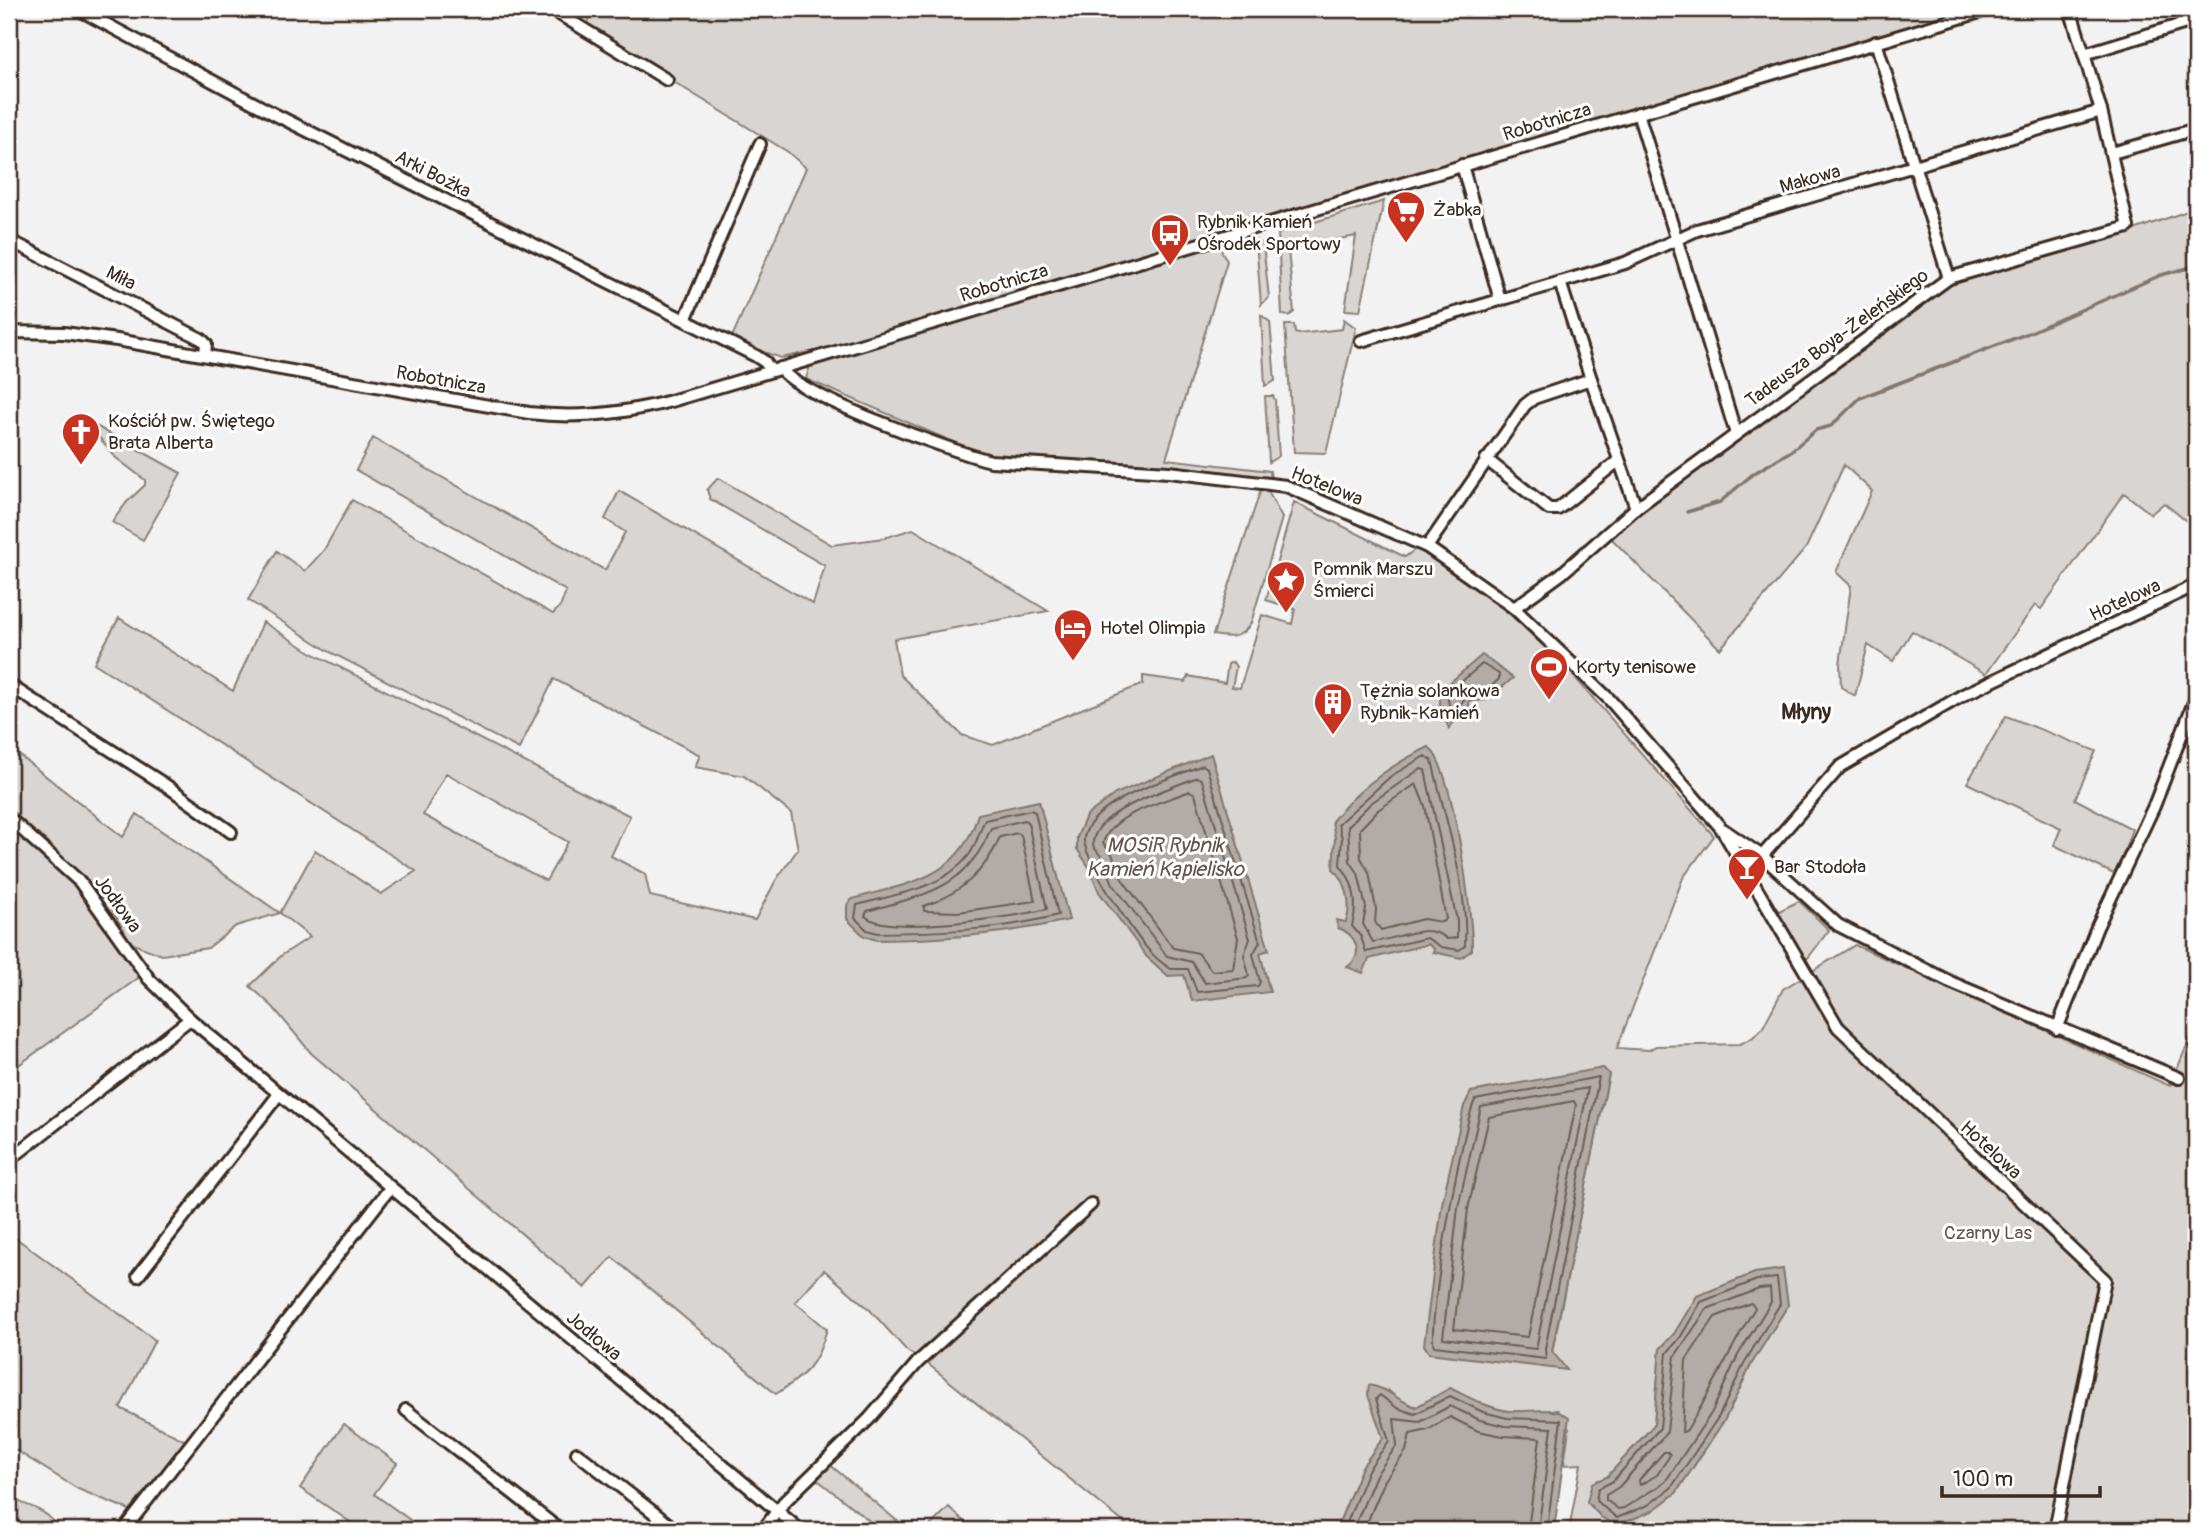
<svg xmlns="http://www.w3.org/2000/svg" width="2205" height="1539" font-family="Pangolin,sans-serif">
  <rect width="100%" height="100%" fill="#f3f2f2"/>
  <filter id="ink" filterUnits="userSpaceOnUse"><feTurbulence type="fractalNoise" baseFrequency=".0143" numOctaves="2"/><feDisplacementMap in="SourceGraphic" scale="14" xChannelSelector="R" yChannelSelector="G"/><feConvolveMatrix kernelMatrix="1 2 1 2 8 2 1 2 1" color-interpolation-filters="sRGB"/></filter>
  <g filter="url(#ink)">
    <g fill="#d8d5d2" stroke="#8a8078" stroke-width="2" fill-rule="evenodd">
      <path d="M595 9H1966L1575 128 1234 227 1217 243 1227 261 1166 459 1270 471 1271 480 1177 468 1000 457 970 449 806 379 814 351 781 358 761 351 757 353 732 337 806 168 788 152 584 27Z"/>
      <path d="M1384 201 1360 311 1345 310 1356 236 1288 249 1294 312 1289 316 1282 315 1278 233Z"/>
      <path d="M2196 208V529L2164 503 2151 514 2124 493 2041 609 2035 605 1986 674 1912 631 1893 661 1868 645 1855 696 1841 687 1840 664 1851 586 1836 572 1872 491 1844 465 1806 548 1720 649 1611 538 1640 512 1951 285 2131 231Z"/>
      <path d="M1256 240 1263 244 1269 297 1261 305Z"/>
      <path d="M1261 315 1270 322 1275 381 1265 386Z"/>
      <path d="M1344 319 1356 328 1326 453 1294 452 1285 325H1294L1295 333 1298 334 1342 329Z"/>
      <path d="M1265 396H1273L1275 400 1279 456 1269 462Z"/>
      <path d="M94 425 181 473 143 540 112 522 127 502 145 485V480L115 457 93 430Z"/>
      <path d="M373 438 605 570 625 532 605 519 619 491 813 604 825 566 710 499 707 490 718 478 832 545 884 538 913 529 1048 611 894 639 900 675 962 735 993 745 1143 684V676L1186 682 1188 676 1225 683 1228 664 1233 662 1236 667 1232 687 1240 688 1262 615 1292 624 1295 609 1266 600 1294 502 1405 557 1417 548 1494 600 1557 657 1714 836 1683 878 1617 1048 1649 1050 1656 1046 1740 1044 1752 1038 1762 1029 1783 989 1855 945 2170 1086 2196 1024V1530H1569L1581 1464 1564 1465 1569 1429 1558 1410C1542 1410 1525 1413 1509 1411 1475 1407 1451 1380 1417 1407L1401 1402 1388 1390 1383 1438 1362 1467 1336 1530H1133L928 1364 907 1351 870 1310 824 1270 795 1302 827 1329C817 1365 807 1374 776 1394L612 1257 585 1288 311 1053 273 1007 250 986 282 955 310 937 280 913 236 926 208 948 162 955 131 943 107 901 43 838 9 813V747L123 837 137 814 280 913 315 850 381 894 416 871 94 663 119 618 233 691 263 622 312 653 630 816 611 856 645 874 650 896 755 920 776 880 798 849 791 813 744 776 695 767 700 755 554 679 519 749 330 652 248 600 277 551 305 571 324 550 352 500 553 614 561 605 566 591 356 470ZM446 773 568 842 546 881 423 815ZM1603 1068 1609 1074 1552 1352 1461 1130 1464 1106ZM1755 1273 1788 1305 1752 1363 1725 1419 1676 1493 1592 1483 1607 1477 1654 1425 1660 1349 1674 1334 1697 1296Z"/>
      <path d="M1261 489 1269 493 1282 518 1251 623C1241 639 1230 638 1213 635Z"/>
      <path d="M2006 716 2096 751 2075 799 2132 829 2116 875 2054 845 2061 828 1967 783Z"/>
      <path d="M9 823 51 860 88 900 141 976 9 1072Z"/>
      <path d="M1799 901 1829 930 1808 958H1804L1777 912Z"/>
      <path d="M9 1233 155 1340 120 1408 186 1441 132 1511 78 1489 9 1446Z"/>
      <path d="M344 1424 397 1463 374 1494 424 1530H362L300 1488Z"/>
      <path d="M829 1464 908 1530H881L814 1477Z"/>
      <path d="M9 1498C28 1506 50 1510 59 1530H9Z"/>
      <path d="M949 1507 973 1530H926Z"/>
    </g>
    <g fill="#b2aba7" stroke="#827770" stroke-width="2">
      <path d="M1482 655 1513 678 1487 700 1469 701V713L1461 711 1449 729 1440 705V691Z"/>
      <path d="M1429 747C1453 768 1473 914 1472 950L1461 958 1433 952 1434 949 1428 944 1369 959 1363 973 1347 967C1365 956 1356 933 1338 928L1336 920 1346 922C1352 906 1347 879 1333 869L1335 838 1332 821C1358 789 1392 764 1429 747Z"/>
      <path d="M1211 754 1269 950 1260 953 1270 992 1192 1001 1184 975 1168 976 1147 957 1099 892 1089 867 1077 849V837L1086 816 1115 794Z"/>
      <path d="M1039 801 1069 920C1004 935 943 939 877 940L864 936 847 919V905L852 899C909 883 960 879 978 814Z"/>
      <path d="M1603 1068 1609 1074 1552 1351 1567 1370 1429 1353 1424 1345 1442 1204 1464 1106 1471 1092Z"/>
      <path d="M1783 1269 1788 1305 1752 1363 1725 1419 1676 1493 1652 1511 1616 1526 1601 1517 1587 1502 1592 1483 1607 1477 1654 1425 1660 1349 1674 1334 1697 1296 1755 1273Z"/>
      <path d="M1369 1385C1388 1388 1398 1401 1416 1407L1450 1388C1469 1397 1487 1408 1508 1411 1529 1413 1550 1405 1569 1417L1554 1530H1336L1362 1467 1383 1438 1368 1395Z"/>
    </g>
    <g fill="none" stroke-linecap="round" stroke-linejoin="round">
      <g stroke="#6b5e55" stroke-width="2">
        <path d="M1482 664 1499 674V679L1486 692 1467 695 1461 704 1450 710 1447 694Z"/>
        <path d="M1425 756 1432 760C1444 817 1469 887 1465 946L1459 950 1441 947 1427 938 1366 952 1361 937 1352 926C1358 905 1355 882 1340 865L1342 838 1338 824 1391 776Z"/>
        <path d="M1203 765 1207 768 1260 942 1253 954 1260 982 1258 986 1197 992 1188 969H1171C1146 954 1129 924 1113 900 1106 890 1082 848 1084 838 1090 801 1172 778 1203 765Z"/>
        <path d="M1420 769 1425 770 1457 921V938L1447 939C1426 921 1399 939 1373 942L1363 924 1366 908 1358 873 1350 861 1348 826 1371 803Z"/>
        <path d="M1197 777 1202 780 1250 939 1244 955 1249 975 1247 978 1205 983 1192 962 1167 956 1113 884 1103 859 1093 846C1090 811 1171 789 1197 777Z"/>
        <path d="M1416 784 1425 806 1446 919 1442 922 1423 919 1381 930 1375 922 1376 909 1369 872 1361 858 1360 829 1378 810Z"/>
        <path d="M1190 791 1195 794 1238 938 1233 969 1212 971 1198 953 1173 948 1122 879 1112 854 1103 843C1112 813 1164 802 1190 791Z"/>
        <path d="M1031 810 1035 812 1058 915C998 931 939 932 878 933L867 930 855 918 857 905C896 894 943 889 969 855 977 844 979 831 985 820Z"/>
        <path d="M1025 820 1028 823 1047 909C1017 917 886 936 865 916L867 911C924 895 967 889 991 828Z"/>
        <path d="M1017 833 1021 835 1035 901 958 912 924 911V906C959 895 986 871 1000 837Z"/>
        <path d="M1599 1077 1545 1349 1546 1359 1434 1346C1426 1328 1463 1123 1475 1100Z"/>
        <path d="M1588 1088 1536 1349 1443 1338 1458 1207 1481 1107Z"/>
        <path d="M1574 1101 1576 1105 1528 1337 1454 1329 1468 1209 1489 1117Z"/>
        <path d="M1777 1278 1780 1304 1746 1360 1719 1416 1671 1488 1648 1505 1617 1518 1596 1501 1598 1489 1613 1481 1660 1428 1667 1353 1680 1338 1701 1302 1757 1280Z"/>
        <path d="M1770 1288 1771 1302 1738 1355 1712 1412 1665 1482 1624 1508 1618 1509 1606 1500V1495L1619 1487 1667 1432 1675 1356 1707 1309 1759 1289Z"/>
        <path d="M1751 1303 1755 1308C1730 1348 1712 1392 1686 1431L1682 1432 1686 1360 1715 1317Z"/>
        <path d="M1664 1452H1668L1670 1455 1657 1475 1640 1485 1639 1480Z"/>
        <path d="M1344 1530 1368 1470 1389 1441 1376 1399 1380 1395 1397 1408 1415 1414 1450 1396 1483 1412 1507 1418 1561 1420 1547 1530"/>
        <path d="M1353 1530 1376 1475 1397 1445 1394 1419 1420 1422 1450 1406 1480 1420 1505 1426 1552 1428 1538 1530"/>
        <path d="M1364 1530 1385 1480 1406 1451 1410 1434 1428 1430 1450 1417 1478 1431 1503 1436 1540 1438 1528 1530"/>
      </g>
      <path stroke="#827770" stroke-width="3.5" d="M1687 512 1720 502 1753 474 1791 451 1816 430 1831 426 1860 398 2026 334 2161 275 2196 266"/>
      <g stroke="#3b2a1e" stroke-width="16">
        <g id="minor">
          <path d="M78 9 276 115 756 356 765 362 771 371"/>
          <path d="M551 9 667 80"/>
          <path d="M2070 9 2084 54"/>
          <path d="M1876 42 1949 278"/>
          <path d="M1638 113 1736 434"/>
          <path d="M2112 153 2196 129"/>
          <path d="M1462 165 1500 300"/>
          <path d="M9 240 201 339 206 344 205 355"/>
          <path d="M1560 282 1591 379"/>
          <path d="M685 320 760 144"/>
          <path d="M9 332 64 333 117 340 529 413C578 419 623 414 671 401L1990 9"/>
          <path d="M1361 341 1625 263 1697 230 2101 111 2084 54 2196 20"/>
          <path d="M781 368C791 393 959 454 991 461L1169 472 1286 486 1427 547 1514 608 1609 699 1721 828 1838 1027 2105 1280 2055 1530"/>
          <path d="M1486 459 1549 509H1558L1618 461"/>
          <path d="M1427 547 1525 405 1534 398 1591 379 1636 508 1949 278 2128 227 2101 111"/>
          <path d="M1514 608 1561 574 1636 508"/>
          <path d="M9 685 167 786 231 832"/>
          <path d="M9 818 80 882 149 979 190 1019 800 1530"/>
          <path d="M1724 830 1762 856 1838 925 1950 982 2179 1078"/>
          <path d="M1762 856 1840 767 1963 695 2196 585"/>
          <path d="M2057 1029 2097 927 2154 806 2196 697"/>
          <path d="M9 1160 190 1019"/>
          <path d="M138 1276 279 1094"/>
          <path d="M406 1410 560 1530"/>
          <path d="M577 1453 676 1530"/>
          <path d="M124 1530 390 1188"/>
          <path d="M763 1530 784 1502 869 1419 918 1362 1091 1204"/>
        </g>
      </g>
      <use href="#minor" stroke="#fff" stroke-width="10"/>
    </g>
  </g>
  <defs>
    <g id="supermarket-pin" transform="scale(2.0125)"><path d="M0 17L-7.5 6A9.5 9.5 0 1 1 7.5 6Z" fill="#c8321e" stroke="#fff"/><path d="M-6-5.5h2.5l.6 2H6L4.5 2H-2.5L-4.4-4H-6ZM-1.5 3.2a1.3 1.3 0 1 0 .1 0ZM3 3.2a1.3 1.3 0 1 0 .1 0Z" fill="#fff"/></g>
    <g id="bus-pin" transform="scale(2.0125)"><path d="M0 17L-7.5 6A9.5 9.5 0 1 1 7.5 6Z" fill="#c8321e" stroke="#fff"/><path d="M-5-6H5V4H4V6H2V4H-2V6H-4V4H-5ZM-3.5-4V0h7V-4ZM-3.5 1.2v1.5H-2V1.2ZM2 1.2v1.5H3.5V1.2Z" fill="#fff"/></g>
    <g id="church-pin" transform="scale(2.0125)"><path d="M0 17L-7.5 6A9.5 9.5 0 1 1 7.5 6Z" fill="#c8321e" stroke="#fff"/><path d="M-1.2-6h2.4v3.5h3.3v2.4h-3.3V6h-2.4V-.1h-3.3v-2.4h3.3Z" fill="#fff"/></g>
    <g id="sight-pin" transform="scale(2.0125)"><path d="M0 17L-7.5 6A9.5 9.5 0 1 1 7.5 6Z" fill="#c8321e" stroke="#fff"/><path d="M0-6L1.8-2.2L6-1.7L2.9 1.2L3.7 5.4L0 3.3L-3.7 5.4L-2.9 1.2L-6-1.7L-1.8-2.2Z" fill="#fff"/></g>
    <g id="hotel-pin" transform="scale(2.0125)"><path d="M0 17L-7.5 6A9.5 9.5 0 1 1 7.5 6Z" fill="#c8321e" stroke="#fff"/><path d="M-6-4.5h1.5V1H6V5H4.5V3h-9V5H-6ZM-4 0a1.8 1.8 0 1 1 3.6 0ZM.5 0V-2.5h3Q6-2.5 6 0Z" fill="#fff"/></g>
    <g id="stadium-pin" transform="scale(2.0125)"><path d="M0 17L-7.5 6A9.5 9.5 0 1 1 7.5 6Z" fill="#c8321e" stroke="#fff"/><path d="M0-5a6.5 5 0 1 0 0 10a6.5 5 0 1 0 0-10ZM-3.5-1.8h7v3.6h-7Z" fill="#fff"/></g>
    <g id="building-pin" transform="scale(2.0125)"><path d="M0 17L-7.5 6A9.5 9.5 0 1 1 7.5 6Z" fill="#c8321e" stroke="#fff"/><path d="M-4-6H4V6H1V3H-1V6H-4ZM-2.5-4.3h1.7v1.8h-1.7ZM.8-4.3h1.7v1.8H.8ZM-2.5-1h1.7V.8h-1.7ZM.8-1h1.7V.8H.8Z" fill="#fff"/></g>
    <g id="bar-pin" transform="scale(2.0125)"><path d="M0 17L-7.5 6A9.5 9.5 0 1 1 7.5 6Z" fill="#c8321e" stroke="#fff"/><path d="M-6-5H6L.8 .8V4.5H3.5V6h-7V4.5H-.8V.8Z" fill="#fff"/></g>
  </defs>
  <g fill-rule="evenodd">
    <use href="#supermarket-pin" x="1406" y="210"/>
    <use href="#bus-pin" x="1170" y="233"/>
    <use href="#church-pin" x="81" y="432"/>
    <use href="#sight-pin" x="1286" y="580"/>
    <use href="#hotel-pin" x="1073" y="628"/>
    <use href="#stadium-pin" x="1549" y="667"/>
    <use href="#building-pin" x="1333" y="702"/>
    <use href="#bar-pin" x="1747" y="867"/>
  </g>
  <g text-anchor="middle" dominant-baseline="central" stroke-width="6" stroke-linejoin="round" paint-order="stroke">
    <g font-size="19" fill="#3b2a1e" stroke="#fff">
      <text transform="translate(1547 122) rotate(-17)">Robotnicza</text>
      <text transform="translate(433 174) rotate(27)">Arki Bożka</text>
      <text transform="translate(1810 179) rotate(-16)">Makowa</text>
      <text transform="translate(121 278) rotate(27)">Miła</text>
      <text transform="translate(1004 283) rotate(-17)">Robotnicza</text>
      <text transform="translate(1837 338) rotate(-36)">Tadeusza Boya-Żeleńskiego</text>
      <text transform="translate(441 380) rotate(10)">Robotnicza</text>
      <text transform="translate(1327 486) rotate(22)">Hotelowa</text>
      <text transform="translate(2125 600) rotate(-25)">Hotelowa</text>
      <text transform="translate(118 904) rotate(54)">Jodłowa</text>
      <text transform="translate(1991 1150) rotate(43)">Hotelowa</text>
      <text transform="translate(594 1336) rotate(40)">Jodłowa</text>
    </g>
    <g font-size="19" fill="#3b2a1e" stroke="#fff" text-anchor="start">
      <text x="1433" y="210">Żabka</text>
      <text x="1197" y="222">Rybnik Kamień<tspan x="1197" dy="22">Ośrodek Sportowy</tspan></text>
      <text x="108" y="421">Kościół pw. Świętego<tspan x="108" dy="22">Brata Alberta</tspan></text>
      <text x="1313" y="569">Pomnik Marszu<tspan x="1313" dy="22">Śmierci</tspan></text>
      <text x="1100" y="628">Hotel Olimpia</text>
      <text x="1576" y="667">Korty tenisowe</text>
      <text x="1360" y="691">Tężnia solankowa<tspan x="1360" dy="22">Rybnik-Kamień</tspan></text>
      <text x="1774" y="867">Bar Stodoła</text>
    </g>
    <g font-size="19" fill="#62554b" stroke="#fff">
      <text x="1988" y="1233">Czarny Las</text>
    </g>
    <g font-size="21" font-weight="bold" fill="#3b2a1e" stroke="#fff">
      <text x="1806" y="712">Młyny</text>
    </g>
    <g font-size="21" font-style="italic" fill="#65574e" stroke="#fff">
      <text x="1165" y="845">MOSiR Rybnik<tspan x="1165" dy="24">Kamień Kąpielisko</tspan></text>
    </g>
  </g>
  <rect width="2205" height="1539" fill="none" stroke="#fff" stroke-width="35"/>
  <rect x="18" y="18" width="2170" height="1504" fill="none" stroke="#3b2a1e" stroke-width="2.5" filter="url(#ink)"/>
  <path d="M1942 1486v10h158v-10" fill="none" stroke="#3b2a1e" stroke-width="3.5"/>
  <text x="1953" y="1486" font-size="21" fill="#3b2a1e" stroke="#ffffff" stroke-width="5" paint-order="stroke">100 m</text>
</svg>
